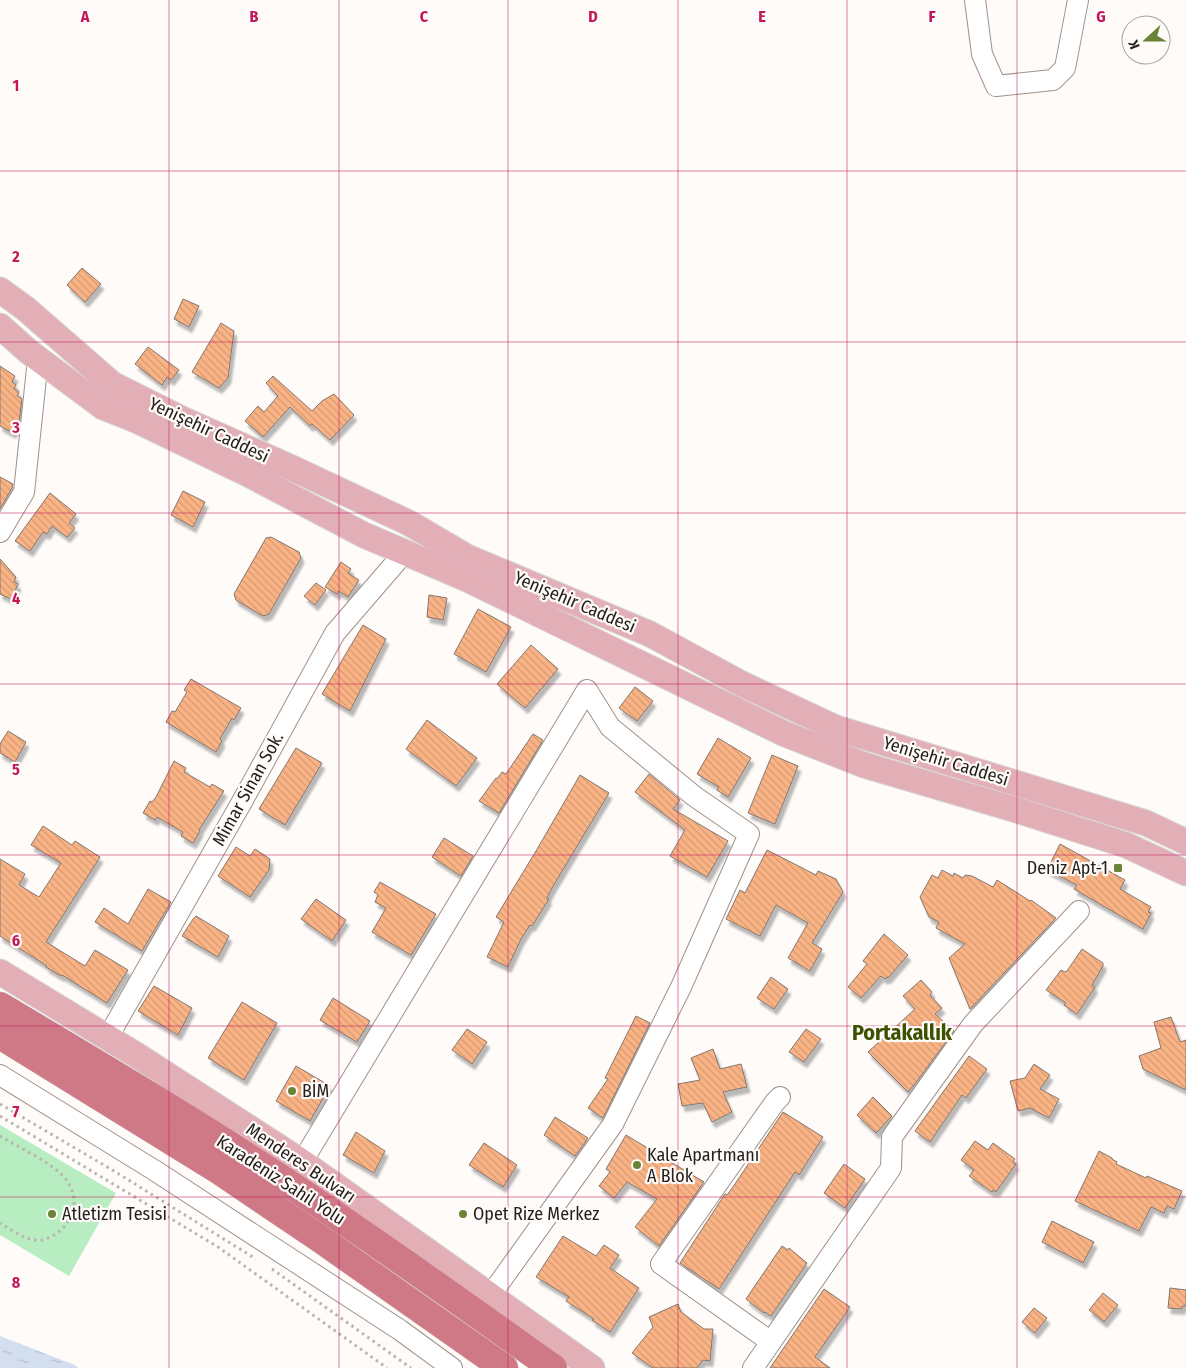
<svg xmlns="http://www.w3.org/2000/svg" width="1186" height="1368" font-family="'Fira Sans Condensed',sans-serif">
  <defs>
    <pattern id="water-ripples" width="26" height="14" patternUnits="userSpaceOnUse" patternTransform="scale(1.25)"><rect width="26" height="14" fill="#d3deef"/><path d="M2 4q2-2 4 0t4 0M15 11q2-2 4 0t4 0" fill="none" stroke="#b5becc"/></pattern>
    <pattern id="building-back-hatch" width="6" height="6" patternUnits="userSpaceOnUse" patternTransform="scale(1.25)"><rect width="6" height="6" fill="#fab385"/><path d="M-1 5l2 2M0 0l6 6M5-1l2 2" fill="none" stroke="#d69a72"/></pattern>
    <filter id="shadow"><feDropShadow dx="3" dy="5.5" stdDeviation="1" flood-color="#0004"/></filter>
  </defs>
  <rect width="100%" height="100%" fill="#fefbf9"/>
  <path fill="#b8edc1" d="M0 1125 116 1193 69 1276 0 1235Z"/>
  <path fill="url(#water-ripples)" d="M0 1336 75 1365 78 1368H0Z"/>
  <g fill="url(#building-back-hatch)" stroke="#83766e" filter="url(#shadow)">
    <path d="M82 268 101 284 85 302 67 285Z"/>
    <path d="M183 299 199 306 189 327 174 319Z"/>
    <path d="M221 323 234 331 228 378 219 388 192 372Z"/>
    <path d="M148 347 179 370 171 380 167 377 162 385 135 364Z"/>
    <path d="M0 366 15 376 12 382 16 385 14 388 19 392 17 396 22 399 19 422 13 433 0 426Z"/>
    <path d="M273 376 312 411 322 401 334 394 354 415 330 440 312 424 310 426 290 407 263 437 245 421 258 406 264 412 278 396 266 383Z"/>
    <path d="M0 477 13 484 12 488 0 509Z"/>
    <path d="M183 491 205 502 193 527 171 515Z"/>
    <path d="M50 493 76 514 69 523 75 528 67 537 52 526 47 534 43 532 30 551 15 541Z"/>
    <path d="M271 537 299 552 301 558 269 614 263 616 236 600 234 594 266 538Z"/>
    <path d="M0 559 16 577 14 582 18 584 11 599 0 594Z"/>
    <path d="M341 562 351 569 348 573 359 580 348 597 339 591 337 594 325 587Z"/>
    <path d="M316 583 326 590 315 605 304 596Z"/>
    <path d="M429 595 447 598 443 620 427 617Z"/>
    <path d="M478 609 511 627 486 672 454 654Z"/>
    <path d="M363 625 386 639 350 711 322 694Z"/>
    <path d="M531 645 558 669 525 708 497 684Z"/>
    <path d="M191 679 241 708 234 720 232 718 220 739 222 741 216 752 166 722 172 711 175 712 187 692 184 690Z"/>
    <path d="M635 687 653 701 637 721 619 708Z"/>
    <path d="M427 720 477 758 456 786 406 749Z"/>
    <path d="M8 731 26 742 15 762 0 753V744Z"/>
    <path d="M533 734 543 740 499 813 479 801 496 778 497 779 502 772 506 774Z"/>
    <path d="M718 738 751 758 728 797 717 790 719 787 697 774Z"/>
    <path d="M296 748 322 763 285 825 259 809Z"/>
    <path d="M772 755 798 766 775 824 748 813Z"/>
    <path d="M174 761 186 768 184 772 210 787 212 784 224 791 199 830 200 831 193 843 181 836 183 832 157 817 155 820 143 813 150 801 152 802 156 797Z"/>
    <path d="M649 774 680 800 673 809 728 841 707 877 670 856 685 830 635 792Z"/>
    <path d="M580 775 609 793 552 888 547 898 549 899 532 926 530 925 521 939 508 967 487 957 504 922 496 917 536 851Z"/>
    <path d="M43 826 72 845 75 841 100 857 46 942 85 966 95 950 128 970 107 1003 62 975 61 976 46 967 47 966 0 936V859L25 874 19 885 39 897 61 863 31 845Z"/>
    <path d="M444 838 473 856 461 876 432 857Z"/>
    <path d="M1060 844 1125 880 1120 889 1151 907 1148 912 1151 913 1143 929 1074 889 1077 885 1047 870Z"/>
    <path d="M236 847 250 856 255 849 270 859 269 870 250 897 218 876Z"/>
    <path d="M767 850 816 875 818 871 836 879 843 892 812 943 822 949 810 971 788 958 808 923 776 905 760 936 726 919 740 890 745 893Z"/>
    <path d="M942 870 953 876 954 873 963 878 965 875 972 876 993 887 997 880 1030 901 1031 900 1056 918 970 1009 949 958 965 944 936 928 939 922 929 917 920 897 932 875 938 878Z"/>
    <path d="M380 882 436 914 411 955 372 932 386 908 375 902 378 895 374 892Z"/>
    <path d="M148 889 171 902 142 951 95 922 104 908 128 924Z"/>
    <path d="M316 899 346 920 332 941 301 919Z"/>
    <path d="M196 916 229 936 218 957 182 936 193 919Z"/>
    <path d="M884 934 908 955 888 978 887 977 885 979 881 976 861 998 848 987 867 964 863 961Z"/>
    <path d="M1082 949 1103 963V966L1092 985 1095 987 1077 1014 1064 1005 1066 1003 1046 990 1061 970 1065 972 1067 971Z"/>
    <path d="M771 977 788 989 774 1009 757 998Z"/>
    <path d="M921 980 932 992 930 995 942 1008 935 1014 954 1031 917 1081 908 1092 868 1052 915 1009 903 996Z"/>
    <path d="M154 986 192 1008 178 1035 138 1011Z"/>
    <path d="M333 998 370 1021 357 1042 320 1020Z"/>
    <path d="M242 1002 277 1023 244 1080 208 1058Z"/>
    <path d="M636 1016 650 1023 603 1118 588 1108 608 1079 605 1078Z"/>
    <path d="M1171 1017 1180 1042 1186 1040V1090L1143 1069 1139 1056 1161 1048 1154 1022Z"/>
    <path d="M467 1029 487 1042 472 1064 452 1050Z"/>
    <path d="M806 1029 821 1039 804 1062 789 1052Z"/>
    <path d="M713 1049 720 1069 741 1064 747 1087 723 1092 732 1112 712 1122 703 1103 682 1106 678 1084 700 1080 691 1058Z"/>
    <path d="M969 1056 987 1069 966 1098 962 1095 930 1142 915 1131Z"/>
    <path d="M1034 1064 1050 1075 1040 1089 1059 1099 1049 1118 1030 1108 1018 1111 1010 1081 1025 1078Z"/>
    <path d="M296 1066 330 1086 310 1121 276 1101Z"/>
    <path d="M873 1097 892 1116 876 1133 857 1115Z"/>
    <path d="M783 1112 823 1137 799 1175 795 1172 719 1289 680 1263 723 1197 725 1194 727 1195 733 1187Z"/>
    <path d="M555 1117 588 1138 575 1156 544 1135Z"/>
    <path d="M356 1132 385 1151 374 1173 343 1155Z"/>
    <path d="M626 1135 704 1182 659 1246 635 1227 657 1199 627 1182 614 1198 599 1186 610 1172 606 1169Z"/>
    <path d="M975 1141 988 1150 993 1143 1015 1159 1013 1162 1016 1164 996 1192 993 1190 992 1192 969 1176 974 1170 961 1160Z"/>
    <path d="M484 1143 517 1165 503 1187 469 1165Z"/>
    <path d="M1099 1151 1112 1158V1159L1117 1162 1116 1164 1146 1178 1147 1176 1182 1191 1174 1209 1167 1206 1164 1213 1151 1207 1139 1231 1075 1201Z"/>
    <path d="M844 1164 865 1179 845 1208 824 1193Z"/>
    <path d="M1052 1221 1094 1242 1083 1263 1042 1242Z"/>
    <path d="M563 1236 596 1256 604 1245 619 1255 610 1268 639 1288 610 1332 592 1320 594 1319 566 1301 569 1297 536 1277Z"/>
    <path d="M782 1246 788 1250 789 1248 807 1263 771 1316 765 1312 764 1313 746 1299Z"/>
    <path d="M1170 1288 1186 1290V1306H1182V1309L1168 1308Z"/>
    <path d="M824 1289 850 1307 815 1357 830 1368H770Z"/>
    <path d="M1103 1293 1118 1305 1104 1322 1089 1310Z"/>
    <path d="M678 1304 681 1312 704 1329H713L710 1361 703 1360 697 1368H653L632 1353 653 1327 649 1317Z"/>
    <path d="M1034 1308 1047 1318 1035 1333 1022 1322Z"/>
  </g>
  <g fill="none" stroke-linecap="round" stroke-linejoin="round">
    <g stroke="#a09289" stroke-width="22">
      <g id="minor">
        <path d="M975 0 982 54 996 86 1053 80 1065 68 1078 0"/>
        <path d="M0 532 24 492 38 359"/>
        <path d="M108 1037 243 800 335 633 404 553"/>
        <path d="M0 1075 154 1170 400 1330 452 1368"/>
        <path d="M302 1162 587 690 610 727 694 796 749 834 681 987 613 1124 490 1296"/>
        <path d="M771 1342 661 1264 775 1102 780 1097"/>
        <path d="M753 1368 891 1168 892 1137 973 1024 1079 911"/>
      </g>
    </g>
    <g stroke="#d7d6d6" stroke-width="27">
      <g id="major">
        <path d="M0 290 26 309 112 384 182 419 292 468 409 523 467 557 650 634 742 684 836 728 1146 823 1186 842"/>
        <path d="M0 326 29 352 103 407 138 421 248 474 364 535 467 579 785 734 864 765 1010 808 1126 845 1186 873"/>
        <path d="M0 972 138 1056 302 1162 592 1368"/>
      </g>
    </g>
    <g stroke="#d7d6d6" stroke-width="29">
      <g id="highway">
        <path d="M0 1006C94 1062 189 1118 280 1178 373 1239 463 1304 553 1368"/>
        <path d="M0 1035 217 1169 322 1240 504 1368"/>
      </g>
    </g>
    <g stroke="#b8b4b2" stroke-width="3" stroke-dasharray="2.5 4" stroke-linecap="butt">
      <path d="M0 1104 114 1171 256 1259"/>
      <path d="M0 1116 218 1247 387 1368"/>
      <path d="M0 1136C18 1147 57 1165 67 1181 80 1200 74 1221 56 1234 51 1237 44 1241 38 1240 24 1240 12 1230 0 1223"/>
      <path d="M272 1269 411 1368"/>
    </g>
    <use href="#minor" stroke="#fff" stroke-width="20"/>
    <use href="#major" stroke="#e2afb7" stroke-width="25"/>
    <use href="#highway" stroke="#cf7987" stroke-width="28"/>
  </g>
  <path fill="none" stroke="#c2185b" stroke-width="1" stroke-opacity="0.55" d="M169 0V1368M339 0V1368M508 0V1368M678 0V1368M847 0V1368M1017 0V1368M0 171H1186M0 342H1186M0 513H1186M0 684H1186M0 855H1186M0 1026H1186M0 1197H1186"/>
  <g fill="#6b8336" stroke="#fefbf9" stroke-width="2">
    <rect x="1113" y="863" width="10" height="10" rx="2.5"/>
    <circle cx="292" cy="1091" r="5"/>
    <circle cx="637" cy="1165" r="5"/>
    <circle cx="52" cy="1214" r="5"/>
    <circle cx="463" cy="1214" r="5"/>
  </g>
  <g text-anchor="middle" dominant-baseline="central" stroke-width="4.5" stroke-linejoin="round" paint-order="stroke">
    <g font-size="18" fill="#231e1b" stroke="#fefbf9">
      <text transform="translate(209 430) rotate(25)">Yenişehir Caddesi</text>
      <text transform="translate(575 602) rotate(23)">Yenişehir Caddesi</text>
      <text transform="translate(946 761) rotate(17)">Yenişehir Caddesi</text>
      <text transform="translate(248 789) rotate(-61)">Mimar Sinan Sok.</text>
      <text transform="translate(301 1163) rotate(34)">Menderes Bulvarı</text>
      <text transform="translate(281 1180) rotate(33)">Karadeniz Sahil Yolu</text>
    </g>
    <g font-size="18" fill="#231e1b" stroke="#fefbf9" text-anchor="start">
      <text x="1108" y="868" text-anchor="end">Deniz Apt-1</text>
      <text x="302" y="1091">BİM</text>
      <text x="647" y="1155">Kale Apartmanı<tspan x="647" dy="21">A Blok</tspan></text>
      <text x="62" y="1214">Atletizm Tesisi</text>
      <text x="473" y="1214">Opet Rize Merkez</text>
    </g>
    <g font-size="22" font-weight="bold" fill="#3d5100" stroke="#fefbf9">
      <text x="902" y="1032">Portakallık</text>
    </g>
  </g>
  <g font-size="16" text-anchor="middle" font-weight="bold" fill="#c2185b" stroke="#fefbf9" stroke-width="4.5" stroke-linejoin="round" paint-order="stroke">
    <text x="85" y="22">A</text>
    <text x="254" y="22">B</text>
    <text x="424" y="22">C</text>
    <text x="593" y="22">D</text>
    <text x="762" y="22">E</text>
    <text x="932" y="22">F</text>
    <text x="1101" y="22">G</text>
    <text x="16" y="91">1</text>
    <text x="16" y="262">2</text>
    <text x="16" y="433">3</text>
    <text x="16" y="604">4</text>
    <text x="16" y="775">5</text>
    <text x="16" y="946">6</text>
    <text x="16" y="1117">7</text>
    <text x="16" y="1288">8</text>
  </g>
  <g transform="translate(1146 40) rotate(249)"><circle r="24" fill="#fefbf9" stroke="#a6a3a0"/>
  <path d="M0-4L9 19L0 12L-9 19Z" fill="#6b8336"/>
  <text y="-8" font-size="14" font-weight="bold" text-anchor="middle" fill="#231e1b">K</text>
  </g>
</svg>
